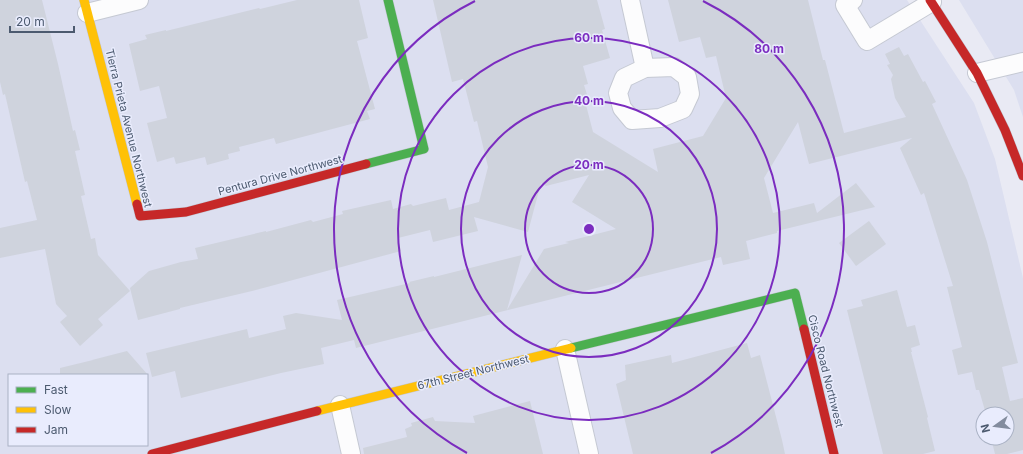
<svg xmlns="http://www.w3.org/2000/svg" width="1023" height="454" font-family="Inter,sans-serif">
  <rect width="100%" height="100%" fill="#e9eaf4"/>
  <g fill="#dcdff0" fill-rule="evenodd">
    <path d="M0 0H907L974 103 995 159 1023 278V454H0ZM9 375H147V445H9ZM983 414H1007V438H983Z"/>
    <path d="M959 0H1023V117L1014 90Z"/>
  </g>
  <g fill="#cfd3dd">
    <path d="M0 0H42L58 64 73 131 75 130 80 150 75 151 85 195 81 196 91 239 95 238 98 255 130 291 98 319 103 325 80 346 60 322 67 316 56 304 45 249 0 258V228L37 220 27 181 25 182 5 94 3 95 0 82Z"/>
    <path d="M297 0H359L368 38 357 41 375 109 367 111 370 119 276 144 274 138 239 147 240 151 228 154 229 159 207 165 205 157 176 164 174 157 157 162 147 123 167 118 159 86 140 91 129 44 147 39 145 35 166 30V31L259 8 260 9Z"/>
    <path d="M433 0H597L605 29 602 30 610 58 583 66 588 84 584 85 590 104 586 105 593 132 658 172 653 149 703 136 726 98 716 56 706 58 700 37 679 42 668 0H808L823 60H825L844 133 906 117 895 98 891 79 893 75 887 65 890 64 885 54 899 47 904 56 908 54 923 82 925 81 936 102 932 104 967 180 987 242 1018 363 1002 367 1010 401 1023 398V450L1007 454H995L991 438H1007V414H986L979 390H976L972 372 958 375 952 350 962 347 947 287 953 286 924 193 921 195 900 148 912 138 809 164 798 122 764 178 773 213 814 203 817 213 856 183 875 207 777 231V233L746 241 750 259 723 265 721 257 356 348 354 340 321 348 324 364 281 373 181 398 175 371 152 377 146 353 247 329 249 338 286 329 283 316 296 313 342 320 337 300 410 283 409 282 434 276V277L522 255 507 310 544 249 569 243 565 242 616 229 572 202 589 175 546 186 541 183 528 232 474 217 478 231 433 242 430 230 398 238 401 251 252 291 180 308V309L138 320 130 288 149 271 181 262 198 259 195 248 266 231V232L311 220 313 222 343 214 342 211 391 200 393 209 411 204 413 206 446 198 449 210 479 202 488 167 477 121 474 122 463 79 452 82Z"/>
    <path d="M869 221 886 244 856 266 839 243Z"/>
    <path d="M897 290 907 327 915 325 920 345 911 348 912 352H911L928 417 927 418 935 451 923 454H883L847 310 863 306 861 300Z"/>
    <path d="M747 343 751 358 760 355 782 440 785 454H633L616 384 626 380 625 365 671 355 672 363Z"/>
    <path d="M127 351 148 375H60V368L93 360H92Z"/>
    <path d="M530 401 543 454H364L363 448 407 437 405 429 412 426 411 423 433 417 435 421 475 423 473 416Z"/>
  </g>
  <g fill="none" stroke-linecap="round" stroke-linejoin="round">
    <g stroke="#c5c9d3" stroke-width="20">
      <g id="street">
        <path d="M630 0 645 68"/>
        <path d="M853 0 845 5 867 41 932 2"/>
        <path d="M87 13 139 0"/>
        <path d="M674 67 687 77 690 94 683 109 660 118 632 120 622 108 618 93 624 78 645 68Z"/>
        <path d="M977 73 1023 62"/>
        <path d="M565 349 589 454"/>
        <path d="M340 405 351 454"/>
      </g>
    </g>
    <g stroke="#c2c7d2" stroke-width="10">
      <g id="fast">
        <path d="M366 164 424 149 388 0"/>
        <path d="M571 348 795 293 804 329"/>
      </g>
    </g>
    <g stroke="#c2c7d2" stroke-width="10">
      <g id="slow">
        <path d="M84 0 137 204"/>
        <path d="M317 411 571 348"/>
      </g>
    </g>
    <g stroke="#c2c7d2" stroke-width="10">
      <g id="jam">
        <path d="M930 0 977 73 1005 130 1023 176"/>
        <path d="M137 204 140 216 186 212 366 164"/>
        <path d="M804 329 834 454"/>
        <path d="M152 454 317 411"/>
      </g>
    </g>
    <use href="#street" stroke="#fcfcfd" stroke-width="18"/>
    <use href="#fast" stroke="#4caf50" stroke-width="9"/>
    <use href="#slow" stroke="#ffc107" stroke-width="9"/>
    <use href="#jam" stroke="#c62828" stroke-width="9"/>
  </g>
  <g fill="none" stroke="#7b2cbf" stroke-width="2">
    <circle cx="589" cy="229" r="64"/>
    <circle cx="589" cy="229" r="128"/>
    <circle cx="589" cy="229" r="191"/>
    <path d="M467 453A255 255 0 0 1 475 1M703 1A255 255 0 0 1 711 453"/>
  </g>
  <g text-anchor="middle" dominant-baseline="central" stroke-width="3" stroke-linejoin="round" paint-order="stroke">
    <g font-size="11" fill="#4c5a6f" stroke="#e9ecfd">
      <text transform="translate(129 128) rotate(76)">Tierra Prieta Avenue Northwest</text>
      <text transform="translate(280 175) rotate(-15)">Pentura Drive Northwest</text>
      <text transform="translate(826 371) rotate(76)">Cisco Road Northwest</text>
      <text transform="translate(473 372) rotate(-14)">67th Street Northwest</text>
    </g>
  </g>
  <circle cx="589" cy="229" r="6" fill="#7b2cbf" stroke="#e9ecfd" stroke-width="2"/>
  <g font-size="12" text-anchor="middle" font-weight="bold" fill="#7b2cbf" stroke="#e9ecfd" stroke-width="3" stroke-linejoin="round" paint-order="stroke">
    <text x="589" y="42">60 m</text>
    <text x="769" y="53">80 m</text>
    <text x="589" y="105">40 m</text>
    <text x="589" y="169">20 m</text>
  </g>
  <rect x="8" y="374" width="140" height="72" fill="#e9ecfd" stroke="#aab2c4"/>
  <rect x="16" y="387" width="20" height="6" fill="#4caf50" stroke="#aab2c4"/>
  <text x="44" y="394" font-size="12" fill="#4c5a6f">Fast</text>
  <rect x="16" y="407" width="20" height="6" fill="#ffc107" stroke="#aab2c4"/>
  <text x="44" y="414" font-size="12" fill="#4c5a6f">Slow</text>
  <rect x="16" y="427" width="20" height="6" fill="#c62828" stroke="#aab2c4"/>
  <text x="44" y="434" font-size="12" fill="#4c5a6f">Jam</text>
  <g transform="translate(995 426) rotate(256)"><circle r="19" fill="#e9ecfd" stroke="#aab2c4"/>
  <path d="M0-3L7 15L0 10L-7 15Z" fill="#838c9e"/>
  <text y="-6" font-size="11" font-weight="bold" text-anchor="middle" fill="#4c5a6f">N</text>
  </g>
  <path d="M10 26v6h64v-6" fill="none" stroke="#4c5a6f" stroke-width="2"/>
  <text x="16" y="26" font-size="12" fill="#4c5a6f" stroke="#e9ecfd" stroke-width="3" paint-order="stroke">20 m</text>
</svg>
